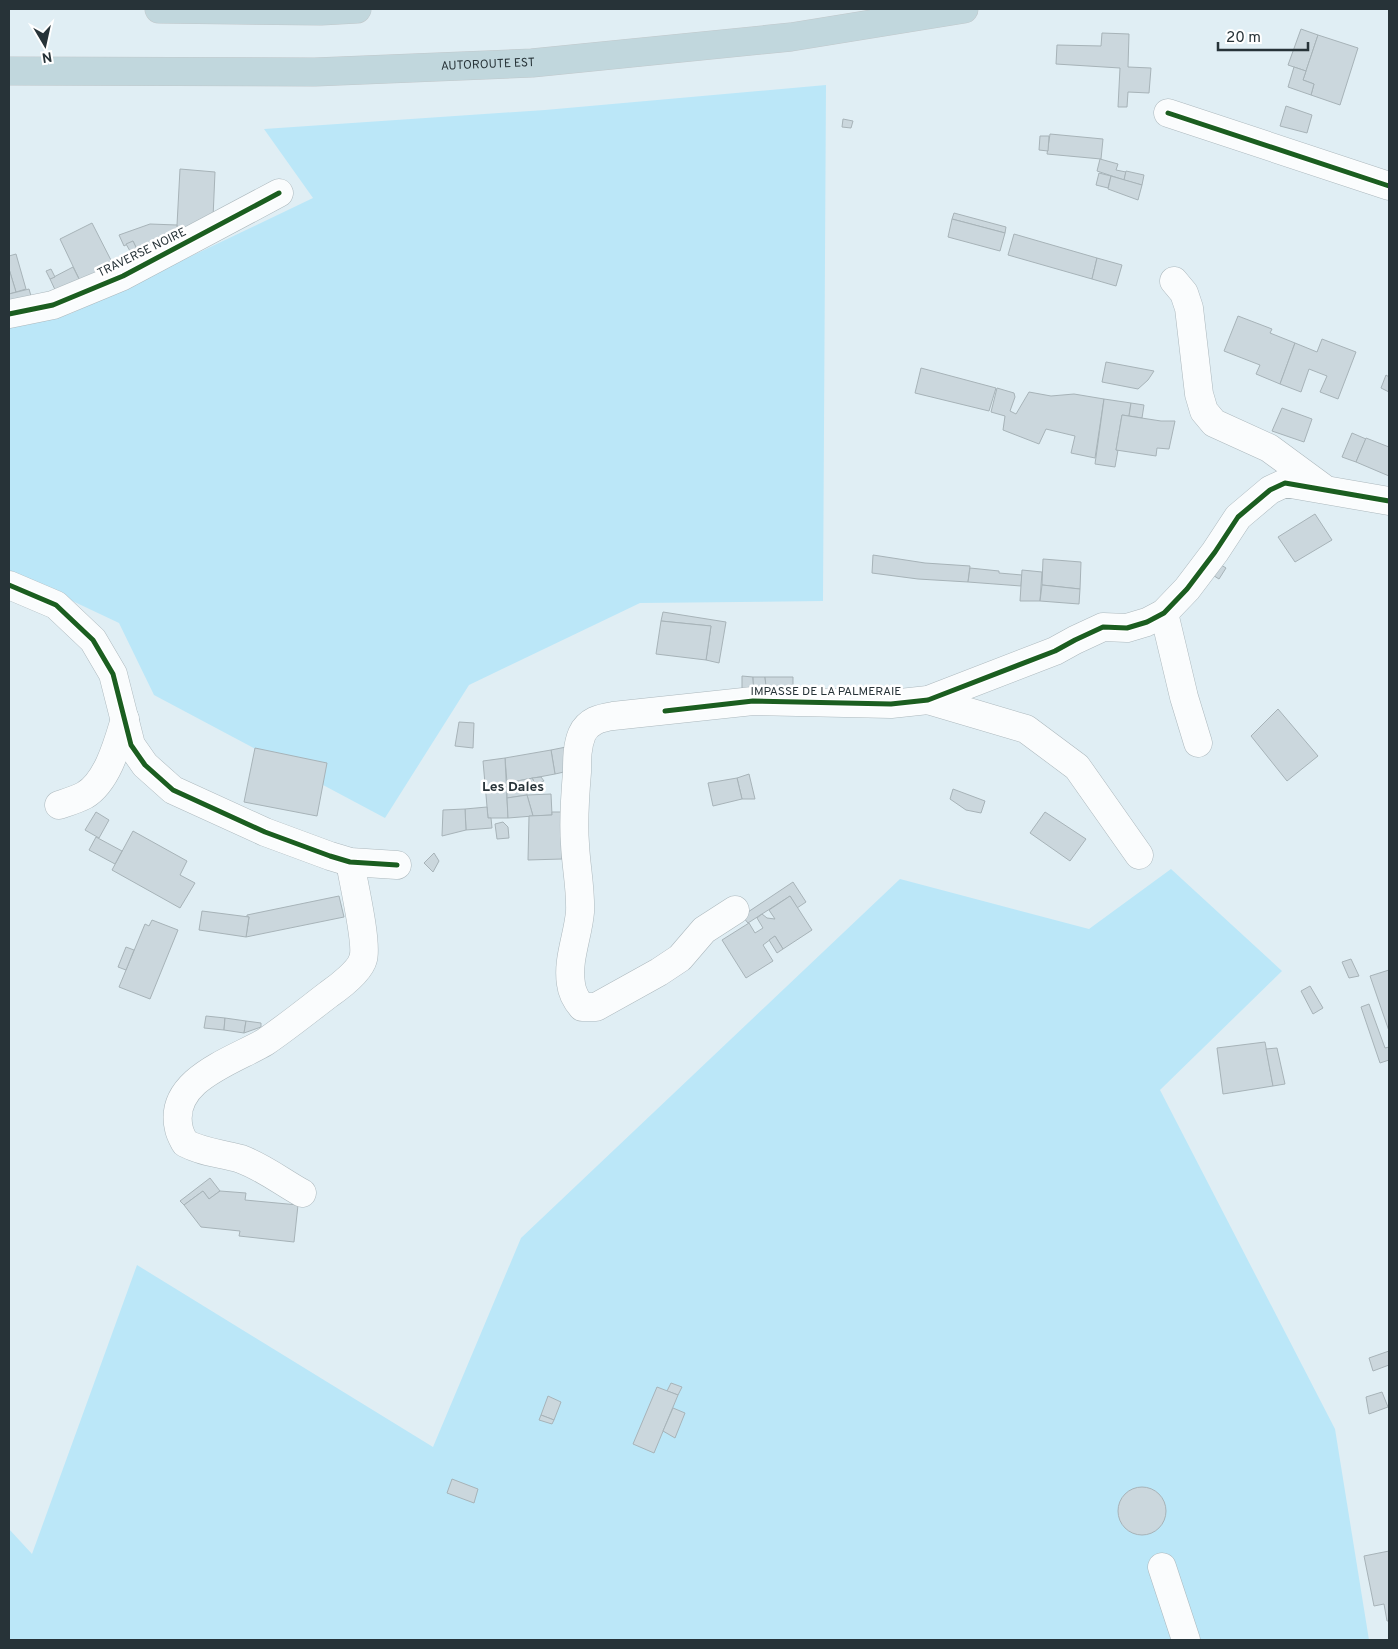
<svg xmlns="http://www.w3.org/2000/svg" width="1398" height="1649" font-family="Overpass,sans-serif">
  <rect width="100%" height="100%" fill="#e0eef4"/>
  <g fill="#bbe7f8">
    <path d="M826 85 823 601 640 603 469 685 385 818 154 695 119 623 9 571V322L70 314 313 198 264 129 545 110Z"/>
    <path d="M1171 869 1282 971 1160 1090 1335 1429 1369 1640H9V1529L32 1554 137 1265 433 1447 521 1238 900 879 1089 929Z"/>
  </g>
  <g fill="#cbd7dd" stroke="#a7b3b8">
    <path d="M1301 29 1318 35 1306 71 1288 65Z"/>
    <path d="M1102 33 1129 34 1128 67 1151 68 1149 93 1128 92 1127 107H1118L1120 68 1056 64 1057 45 1101 46Z"/>
    <path d="M1318 35 1358 48 1340 105 1311 95 1314 84 1303 80Z"/>
    <path d="M1294 67 1306 71 1303 80 1314 84 1311 95 1288 87Z"/>
    <path d="M1286 106 1312 115 1307 133 1280 126Z"/>
    <path d="M843 119 853 121 851 128 842 127Z"/>
    <path d="M1050 134 1103 139 1101 159 1047 154Z"/>
    <path d="M1040 136H1049L1048 151 1039 150Z"/>
    <path d="M1100 159 1118 164 1116 170 1126 172 1124 180 1097 171Z"/>
    <path d="M180 169 215 172 213 218 177 237V225Z"/>
    <path d="M1126 171 1144 175 1142 185 1124 180Z"/>
    <path d="M1099 173 1111 176 1108 188 1096 185Z"/>
    <path d="M1111 176 1142 185 1138 200 1108 189Z"/>
    <path d="M954 213 1006 227 1005 233 952 219Z"/>
    <path d="M952 219 1005 233 1000 251 948 237Z"/>
    <path d="M92 223 115 268 81 283 60 239Z"/>
    <path d="M150 224 177 225V237L140 256 133 241 124 246 119 235Z"/>
    <path d="M1014 234 1097 258 1092 279 1008 255Z"/>
    <path d="M133 241 140 256 134 258 126 244Z"/>
    <path d="M16 254 26 289 16 292 9 269V256Z"/>
    <path d="M1097 258 1122 265 1116 286 1092 279Z"/>
    <path d="M73 267 81 283 57 294 50 279Z"/>
    <path d="M9 269 16 292 9 294Z"/>
    <path d="M51 269 55 277 50 279 46 271Z"/>
    <path d="M29 289 33 303 9 309V294Z"/>
    <path d="M1238 316 1272 329 1270 333 1295 343 1280 384 1256 374 1260 365 1224 351Z"/>
    <path d="M1322 339 1356 352 1338 399 1320 392 1327 376 1309 369 1301 392 1280 384 1295 343 1317 352Z"/>
    <path d="M1106 362 1154 371 1148 380 1138 389 1102 382Z"/>
    <path d="M921 368 996 388 989 411 915 393Z"/>
    <path d="M1386 375 1389 377V392L1381 388Z"/>
    <path d="M997 388 1014 393 1015 397 1010 411 1016 414 1029 392 1051 396 1074 394 1104 399 1095 458 1071 453 1075 436 1046 429 1039 444 1003 430 1005 416 991 412Z"/>
    <path d="M1104 399 1131 403 1129 416 1122 415 1116 450H1118L1115 467 1095 464Z"/>
    <path d="M1131 403 1144 405 1142 418 1129 416Z"/>
    <path d="M1282 408 1312 419 1304 442 1272 431Z"/>
    <path d="M1122 415 1161 421H1175L1169 449 1157 448 1156 456 1116 450Z"/>
    <path d="M1352 433 1366 439 1356 462 1342 457Z"/>
    <path d="M1366 438 1389 447V476L1356 462Z"/>
    <path d="M1315 514 1332 540 1295 562 1278 537Z"/>
    <path d="M873 555 925 563 970 566 968 582 918 579 872 573Z"/>
    <path d="M1043 559 1081 562 1080 589 1042 585Z"/>
    <path d="M1218 563 1226 568 1219 579 1211 574Z"/>
    <path d="M970 568 999 571V573L1022 575 1021 586 968 582Z"/>
    <path d="M1022 570 1042 572 1040 601H1020Z"/>
    <path d="M1042 585 1080 589 1079 604 1040 601Z"/>
    <path d="M663 612 726 622 719 663 706 660 711 626 661 621Z"/>
    <path d="M661 621 711 626 706 660 656 654Z"/>
    <path d="M742 676 753 677 754 696 742 691Z"/>
    <path d="M753 677H765L767 696H754Z"/>
    <path d="M765 677H793V697L767 696Z"/>
    <path d="M1278 709 1318 756 1287 781 1251 736Z"/>
    <path d="M459 722 474 723 473 748 455 746Z"/>
    <path d="M566 747 564 772 555 774 551 750Z"/>
    <path d="M255 748 327 763 317 816 244 802Z"/>
    <path d="M551 750 555 774 507 783 505 758Z"/>
    <path d="M505 758 508 818H488L483 761Z"/>
    <path d="M749 774 755 799H742L737 778Z"/>
    <path d="M541 777 544 781 537 783H535L532 778Z"/>
    <path d="M532 778 535 783H537L536 785 530 787 529 779Z"/>
    <path d="M737 778 742 799 713 806 708 783Z"/>
    <path d="M527 779V795L507 798V783Z"/>
    <path d="M953 789 985 801 981 813 966 810 950 799Z"/>
    <path d="M551 794 552 815 533 816 527 795Z"/>
    <path d="M527 795 533 816 508 818 507 798Z"/>
    <path d="M487 807 488 818H491L492 828 466 830 465 809Z"/>
    <path d="M465 809 466 830 442 836 443 810Z"/>
    <path d="M96 812 109 820 99 838 85 830Z"/>
    <path d="M552 812H562V859L528 860 529 816 552 815Z"/>
    <path d="M1045 812 1086 839 1070 861 1030 833Z"/>
    <path d="M503 822 508 827 509 838 497 839 495 824Z"/>
    <path d="M133 831 187 861 180 875 195 883 180 908 112 870Z"/>
    <path d="M96 837 122 851 115 864 89 850Z"/>
    <path d="M434 853 439 861 433 872 424 863Z"/>
    <path d="M793 882 806 902 797 908 790 896 748 923 742 916Z"/>
    <path d="M339 896 344 917 246 937 249 917H247V915Z"/>
    <path d="M790 896 812 930 783 949 775 936 763 945 773 961 746 978 722 940 749 923 755 933 763 928 757 918 762 914 767 918 775 919 769 910Z"/>
    <path d="M202 911 249 917 246 937 199 930Z"/>
    <path d="M152 920 178 930 150 999 119 987 145 924 149 926Z"/>
    <path d="M775 936 783 949 777 953 769 940Z"/>
    <path d="M126 947 134 950 126 970 118 967Z"/>
    <path d="M1351 959 1359 976 1349 978 1342 962Z"/>
    <path d="M1389 970V1031L1370 976Z"/>
    <path d="M1310 986 1323 1008 1313 1014 1301 991Z"/>
    <path d="M1369 1004 1385 1048 1389 1047V1060L1380 1063 1361 1007Z"/>
    <path d="M206 1016 225 1018 224 1030 204 1028Z"/>
    <path d="M225 1018 246 1021 244 1033 224 1030Z"/>
    <path d="M246 1021 261 1023V1027L244 1033Z"/>
    <path d="M1265 1042 1273 1086 1223 1094 1217 1048Z"/>
    <path d="M1277 1048 1285 1084 1273 1086 1266 1049Z"/>
    <path d="M210 1178 220 1191 209 1199 203 1191 184 1205 180 1201Z"/>
    <path d="M203 1191 209 1199 220 1191 246 1193 245 1200 298 1205 294 1242 239 1236 240 1231 201 1227 184 1205Z"/>
    <path d="M1389 1351V1365L1373 1371 1369 1358Z"/>
    <path d="M671 1383 682 1387 678 1395 667 1391Z"/>
    <path d="M657 1387 678 1395 654 1453 633 1444Z"/>
    <path d="M1382 1392 1388 1407 1369 1414 1366 1397Z"/>
    <path d="M548 1396 561 1402 554 1420 541 1415Z"/>
    <path d="M673 1408 685 1413 675 1438 663 1431Z"/>
    <path d="M541 1415 554 1420 552 1424 539 1420Z"/>
    <path d="M452 1479 478 1489 474 1503 447 1493Z"/>
    <circle cx="1142" cy="1511" r="24"/>
    <path d="M1389 1551V1621H1387L1384 1604 1374 1606 1364 1556Z"/>
  </g>
  <g fill="none" stroke-linecap="round" stroke-linejoin="round">
    <g stroke="#acb8bd" stroke-width="29">
      <g id="minor">
        <path d="M1168 113 1389 186"/>
        <path d="M1174 281 1184 293 1189 308 1199 394 1204 411 1214 423 1269 448 1322 487"/>
        <path d="M9 314 53 305 123 276 279 193"/>
        <path d="M9 585 56 605 93 640 113 674 131 745 145 765 173 790 265 832 330 856 350 862 397 865"/>
        <path d="M1164 613 1184 697 1198 743"/>
        <path d="M928 700 1026 729 1077 767 1139 855"/>
        <path d="M59 805C68 802 78 799 85 795 108 781 118 742 125 719"/>
        <path d="M735 910 704 930 680 958 659 972 596 1007H582C576 1000 572 993 571 984 567 960 578 936 580 912 581 889 576 867 575 844 573 820 575 796 577 772 577 759 577 746 582 734 588 721 600 718 613 716L753 701 891 704 928 700 1055 651 1075 640 1103 627 1127 628 1147 622 1164 613 1187 589 1215 552 1238 517 1270 490 1285 483 1389 501"/>
        <path d="M302 1193C282 1182 263 1167 241 1159 221 1153 204 1153 185 1143 183 1139 180 1134 179 1129 167 1080 233 1061 265 1042 287 1027 308 1010 329 994 339 987 360 971 363 959 368 945 353 880 350 862"/>
        <path d="M1162 1567 1186 1640"/>
      </g>
    </g>
    <g stroke="#c1c8cb" stroke-width="29">
      <g id="highway">
        <path d="M159 9 321 11 357 9"/>
        <path id="s1" d="M9 71 315 72 532 63 791 37 964 9"/>
      </g>
    </g>
    <use href="#minor" stroke="#fafcfd" stroke-width="28"/>
    <use href="#highway" stroke="#c1d7dd" stroke-width="28"/>
    <g stroke="#fff" stroke-width="8">
      <g id="cycleway">
        <path d="M1168 113 1389 186"/>
        <path d="M9 314 53 305 123 276 279 193"/>
        <path d="M9 585 56 605 93 640 113 674 131 745 145 765 173 790 265 832 330 856 350 862 397 865"/>
        <path d="M665 711 753 701 891 704 928 700 1055 651 1075 640 1103 627 1127 628 1147 622 1164 613 1187 589 1215 552 1238 517 1270 490 1285 483 1389 501"/>
      </g>
    </g>
    <use href="#cycleway" stroke="#1b5e20" stroke-width="5"/>
  </g>
  <g text-anchor="middle" dominant-baseline="central" stroke-width="5" stroke-linejoin="round" paint-order="stroke">
    <g font-size="12" fill="#273338" stroke="#fff">
      <text stroke="none"><textPath href="#s1" startOffset="479">AUTOROUTE EST</textPath></text>
      <text transform="translate(142 253) rotate(-26)">TRAVERSE NOIRE</text>
      <text x="826" y="692">IMPASSE DE LA PALMERAIE</text>
    </g>
    <g font-size="14" font-weight="bold" fill="#273338" stroke="#fff">
      <text x="513" y="787">Les Dales</text>
    </g>
  </g>
  <rect width="1398" height="1649" fill="none" stroke="#273338" stroke-width="20"/>
  <g transform="translate(45 45) rotate(171)" stroke="#ffffff" stroke-width="4" paint-order="stroke">
  <path d="M0-4L9 19L0 12L-9 19Z" fill="#273338"/>
  <text y="-8" font-size="14" font-weight="bold" text-anchor="middle" fill="#273338">N</text>
  </g>
  <path d="M1218 42v8h90v-8" fill="none" stroke="#273338" stroke-width="2.5"/>
  <text x="1226" y="42" font-size="15" fill="#273338" stroke="#ffffff" stroke-width="4" paint-order="stroke">20 m</text>
</svg>
